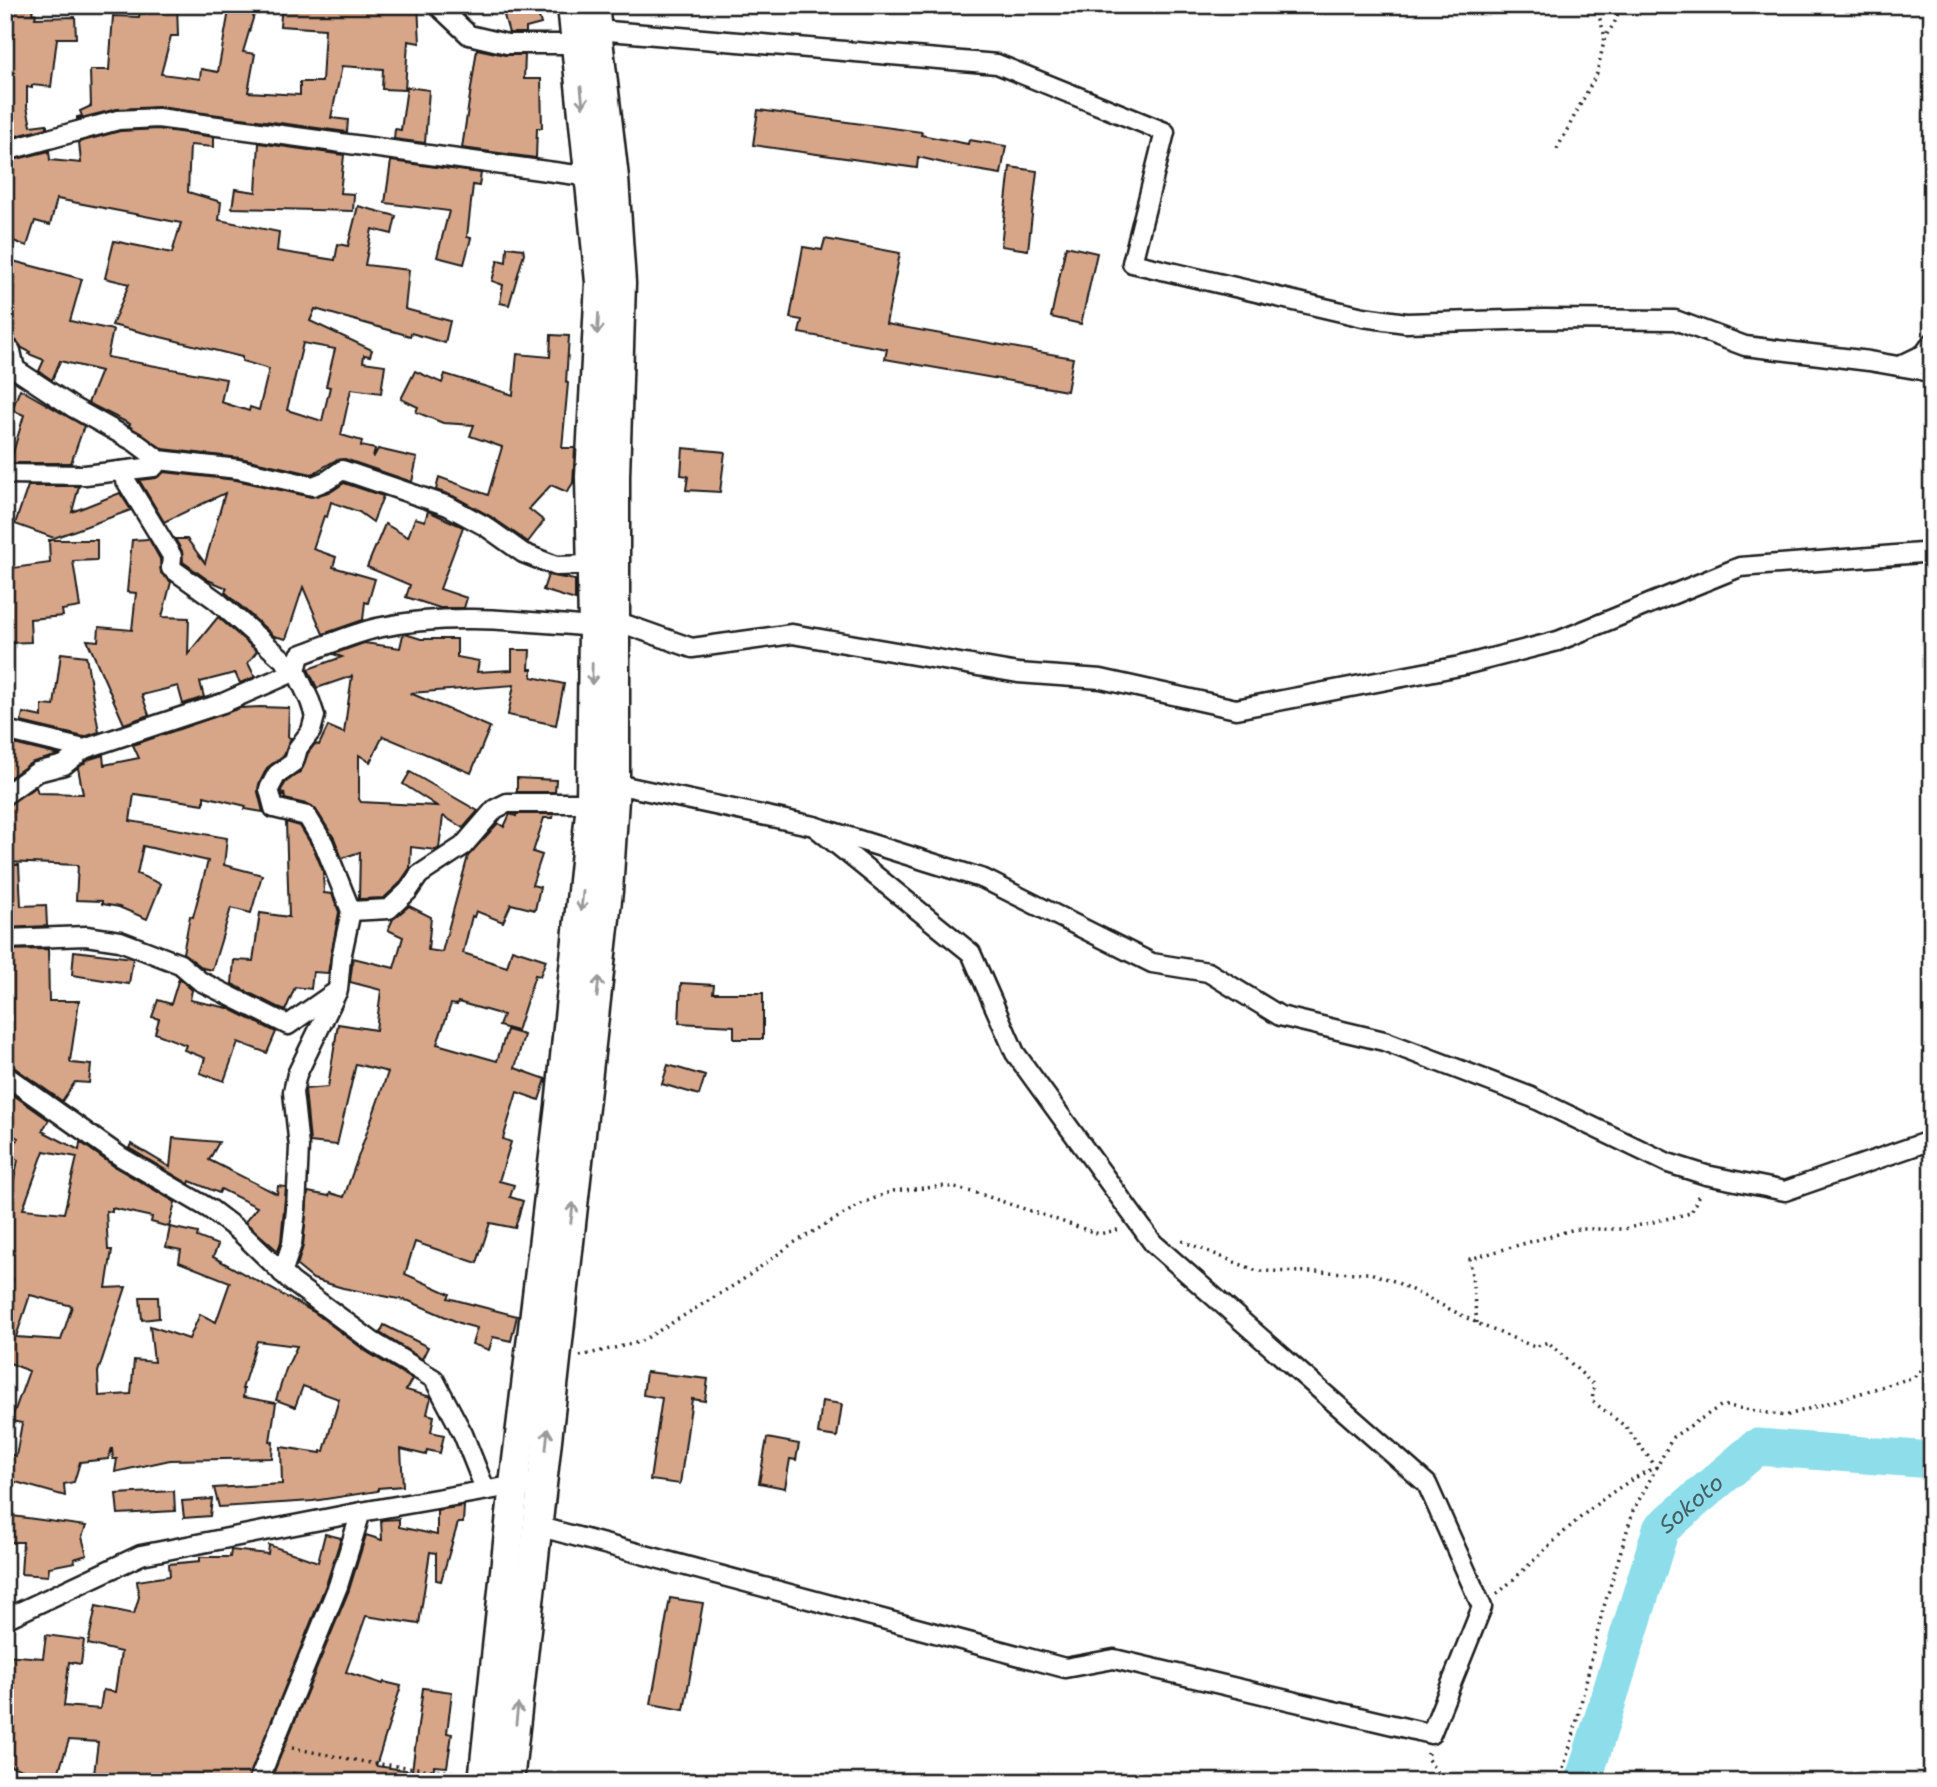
<svg xmlns="http://www.w3.org/2000/svg" width="1937" height="1787" font-family="'Shantell Sans',sans-serif">
  <rect width="100%" height="100%" fill="#fff"/>
  <filter id="ink" filterUnits="userSpaceOnUse"><feTurbulence type="fractalNoise" baseFrequency=".0143" numOctaves="2"/><feDisplacementMap in="SourceGraphic" scale="14" xChannelSelector="R" yChannelSelector="G"/><feConvolveMatrix kernelMatrix="1 2 1 2 8 2 1 2 1" color-interpolation-filters="sRGB"/></filter>
  <g filter="url(#ink)">
    <g fill="none" stroke-linecap="round" stroke-linejoin="round">
      <path stroke="#8dddea" stroke-width="37" id="s1" d="M1583 1782 1661 1529 1757 1447 1932 1460"/>
    </g>
    <g fill="#d7a689" stroke="#1c1c1c" stroke-width="2" fill-rule="evenodd">
      <path d="M7 5 33 8 32 13 36 14 35 18 75 17 76 38H57L51 87 32 85V88L27 87V107L31 126 47 124V128L5 139Z"/>
      <path d="M141 5H177L178 36H171L161 74 200 79 201 69 218 72 230 5H257L243 52 255 54 248 92 300 95V82H322L325 29 280 26 282 5 330 8V5H418L420 43 408 41 405 90 382 89 383 69 342 66 331 118 348 120 347 132 159 107 117 109 77 119V117L82 116 80 111 91 106 90 70H109L113 16 139 17Z"/>
      <path d="M501 5H536L541 24 526 28V33H509Z"/>
      <path d="M477 49 505 55H525L524 79H541L542 128H537L536 158 462 148Z"/>
      <path d="M407 87 429 90 425 143 394 139 395 129 401 130Z"/>
      <path d="M758 110 922 132 921 135 968 144 969 140 1006 146 1001 174 964 168 918 157 917 168 753 145Z"/>
      <path d="M158 129 214 137V147L190 145 188 192 221 202 219 220 279 232 277 251 335 260 338 244 348 246 358 206 396 216 392 234 372 229 365 265 409 270 405 309 450 321 445 343 411 333 410 336 315 309 310 321 372 350 370 356 364 355 363 362 385 365 381 393 351 389 341 435 362 441 361 446 375 449 373 458 378 449 417 458 412 482 345 459 336 460 312 474 240 458 163 449 129 426 130 424 88 403 101 371 60 361 52 380 39 371 44 360 29 354 30 352 22 348 17 341 5 337V271L9 260 82 279 70 321 113 330 107 357 226 379 221 402 249 411 250 407 259 410 269 369 242 361V357L112 325 129 284 105 278 114 241 172 253 181 223 57 199 50 225 35 221 27 246 5 238V162L49 151 50 160 81 163 79 142 120 131ZM303 343 335 349 326 386 330 387 322 421 287 410Z"/>
      <path d="M259 143 344 155 340 193 354 194 353 211 232 208 235 189 256 192Z"/>
      <path d="M391 161 481 173 479 186 473 185 467 237 471 238 464 264 437 257 449 211 385 203Z"/>
      <path d="M1010 167 1037 171 1028 250 1001 246Z"/>
      <path d="M825 239 900 253 886 324 1073 358 1067 391 885 359 887 349 799 333 802 320 790 318 803 247 822 250Z"/>
      <path d="M1066 246 1097 253 1081 324 1051 317Z"/>
      <path d="M507 247 523 249 524 253 509 305 500 303 503 285 492 281 498 260 506 262Z"/>
      <path d="M551 335 569 336 566 382 568 383 562 448H575L573 483 567 492 551 485 529 509 544 521 528 542 490 516 453 496 436 490 439 477 488 495 502 447 470 436 474 425 443 423 416 412 418 407 401 399 415 371 442 383 445 374 513 395 517 354 550 357Z"/>
      <path d="M20 389 84 426 71 463H10L24 415 12 410Z"/>
      <path d="M683 448 725 452 720 492 686 490 688 476 681 475Z"/>
      <path d="M164 472 236 480 311 497 332 491 344 483 383 496 373 522 359 512 331 502 327 517 324 516 313 549 336 557 333 567 375 579 368 603 365 602 363 620 323 634 303 587 286 639 274 636 225 592 227 588 208 580 183 562 182 551 175 539H187L205 563 225 493 164 522 139 480 156 478Z"/>
      <path d="M28 486H79L72 512 120 493 131 510 54 538 15 524Z"/>
      <path d="M428 511 463 527 440 589 467 598 464 608H440L406 597 410 585 367 567 385 524 408 537 415 518 425 521Z"/>
      <path d="M149 539 160 559 161 573 171 582 162 617 189 618 188 654 218 617 257 651 248 663 255 677 240 683 235 673 200 682 204 697 183 704 178 686 142 695 149 715 124 724 87 640 98 641 99 627 132 630 136 593 127 592 132 540Z"/>
      <path d="M49 540H97V560L73 561 80 607 62 610 63 616 30 619 31 642 7 643 5 569 50 563Z"/>
      <path d="M548 575 575 580V600L543 590Z"/>
      <path d="M405 634 421 639H457V657L479 661 477 672 512 670V650H530L529 669H532V677L564 684 556 725 508 715 514 685 410 693 490 727 471 773 383 736 370 762 359 755V799L361 802 437 806 403 784 410 772 478 811 463 828 443 816 439 848 436 850 411 847 410 868 399 884 384 898 359 899 360 852 342 858 334 838 316 810 310 805 285 799 284 792 283 797 281 790 286 782 301 771 308 753 315 744 319 745 328 726 344 733 352 676 317 688 308 669 342 657 333 654 364 643 400 648 403 635Z"/>
      <path d="M61 653 86 656 99 732 84 737 21 722 23 713 42 717V705L54 706Z"/>
      <path d="M260 707 289 708 288 737 291 738 284 755 267 768 259 784 258 792 263 812 245 809 246 806 204 796V804L134 794 130 821 227 838 224 865 262 875 251 913 231 908 212 970 203 968 183 953 190 916 193 917 208 861 143 846 137 874 161 884 147 919 119 907 102 904V901L76 900 78 865 5 862V806L36 787 38 793 83 794 78 768 90 759 103 755 104 765 139 758 133 745 240 708Z"/>
      <path d="M5 742 59 755 31 763 5 781Z"/>
      <path d="M517 778 556 780 555 792H517Z"/>
      <path d="M510 814 516 816V814H554L553 818H544L533 852 542 855 532 885 540 887 535 910 511 904 503 922 476 911 474 917 472 916 463 953 507 967 512 949 546 960 540 976 535 975 517 1031 499 1026 503 1015 458 1002 457 1005 451 1004 437 1044 497 1061 507 1030 524 1035 515 1068 546 1079 539 1100 517 1092 503 1139 511 1142 499 1181 514 1185 510 1197 523 1201 515 1228 490 1223 477 1263 415 1242 405 1274 450 1294 448 1298 517 1316 511 1341 493 1337 489 1350 472 1344 477 1328 462 1324 409 1301 343 1288 313 1279 297 1266 303 1246 308 1192 329 1196 330 1193 344 1197 388 1072 356 1064 337 1145 310 1142 305 1089 328 1087 338 1024 376 1030 381 990 350 982 353 958 394 968 403 937 388 930 393 919 409 906 431 917 428 950 442 952 468 856 498 823 504 827Z"/>
      <path d="M286 822 300 826 314 849 323 871 324 893 332 894 339 912 328 973 313 972 311 989 295 987 285 1011 232 984 234 960 253 961 260 913 289 917Z"/>
      <path d="M5 865H19L21 906 46 905 47 926 5 928Z"/>
      <path d="M48 949 49 1001H79L70 1061 72 1063 91 1065 89 1083 75 1082 62 1101 12 1066 5 1064V950Z"/>
      <path d="M74 951 133 958 129 984 72 975Z"/>
      <path d="M179 978 192 990 190 1000 228 1008 276 1032 267 1053 238 1042 224 1081 200 1073 205 1058 184 1050 186 1045 155 1033 159 1019 152 1017 158 1000 171 1004Z"/>
      <path d="M681 983 714 985 713 993H763V1039H734V1026L679 1023Z"/>
      <path d="M668 1065 705 1076 699 1095 662 1084Z"/>
      <path d="M5 1089 49 1120 42 1131 79 1150 80 1143 83 1144 115 1167 175 1202 169 1227 151 1222 152 1217 112 1208V1212L106 1211 108 1250H112L106 1288 126 1287 98 1372 99 1396 131 1394 134 1360 154 1362 150 1326 189 1339 200 1314 216 1322 230 1282 179 1262 181 1250 166 1247 170 1227 198 1233 197 1237 218 1245 213 1257 314 1312 367 1352 412 1379 406 1390 431 1397 427 1414 434 1416 431 1432 444 1435 440 1453 427 1450 426 1455 401 1449 403 1486 378 1488V1491L313 1501 219 1507 214 1488 282 1484 281 1447 321 1453V1451H324L339 1399 303 1386 295 1407 276 1400 286 1369 297 1346 257 1341 242 1389H244L243 1397 276 1403 270 1441 273 1442 272 1458 170 1460 115 1472 117 1459H113L112 1448 108 1459 80 1462 74 1482 64 1484 65 1496 5 1479V1453L16 1456 22 1423 11 1421 29 1371 5 1361V1302L13 1279 5 1277V1202L9 1203 18 1160 9 1155 18 1138 5 1130ZM44 1151 77 1157 64 1213 23 1209ZM30 1295 72 1306 61 1340 16 1337Z"/>
      <path d="M173 1138 219 1142 209 1160 277 1194 278 1186 286 1187 281 1241 278 1251 245 1222 257 1207 221 1189 219 1193 190 1181 189 1184 129 1148 131 1144 170 1167Z"/>
      <path d="M140 1297H158L159 1318 142 1320Z"/>
      <path d="M384 1325 428 1347 422 1359 380 1333Z"/>
      <path d="M646 1372 708 1379 705 1401 692 1399 680 1484 650 1480 662 1398 643 1395Z"/>
      <path d="M822 1401 842 1404 837 1437 818 1434Z"/>
      <path d="M767 1438 799 1444 796 1460 790 1459 785 1488 759 1483Z"/>
      <path d="M174 1491 175 1511 118 1514 116 1494Z"/>
      <path d="M212 1499 210 1516 184 1518 182 1501Z"/>
      <path d="M464 1506 463 1523H458L441 1581 436 1580V1553L430 1552 419 1624 366 1616 346 1672 383 1684 384 1682 401 1686 376 1766 412 1771 423 1688 452 1692 447 1733 452 1734 447 1767 434 1766 432 1782H329L293 1773 292 1779 273 1774 349 1590 366 1535 382 1540 381 1520 399 1519V1527L437 1535V1510Z"/>
      <path d="M5 1515 86 1526 82 1537 87 1555 74 1559 75 1562 49 1567 48 1576 21 1574 23 1542H5Z"/>
      <path d="M325 1534 341 1538 327 1582 247 1782H93L98 1742 69 1740 56 1780 7 1765 15 1704H5V1655L43 1658 46 1635 84 1640 81 1664 69 1662 64 1706 100 1709 103 1690 115 1692 121 1652 88 1644 96 1606 134 1614 139 1597 137 1581 170 1576 169 1564 200 1561V1557H230L231 1550 268 1554 269 1545 318 1562Z"/>
      <path d="M670 1598 703 1603 684 1710 651 1704Z"/>
    </g>
    <g fill="none" stroke-linecap="round" stroke-linejoin="round">
      <g stroke="#1c1c1c" stroke-width="23">
        <g id="street">
          <path d="M437 5 469 35 507 44H576"/>
          <path d="M597 30 997 64 1165 132 1132 263 1363 317 1406 323 1544 319 1675 320 1745 346 1869 361 1921 370 1932 374"/>
          <path d="M5 151 118 120 158 118 591 177"/>
          <path d="M5 348 11 351 15 369 74 408 135 442 159 460 238 469 313 486 328 480 342 470 448 506 485 526 523 553 556 566 592 565"/>
          <path d="M1899 366 1924 354 1932 343"/>
          <path d="M120 471 172 556 171 568 216 600 296 671 310 701 315 716 311 731 298 748 294 762 277 774 269 789 274 808 307 816 324 844 351 911 341 958 338 990 297 1074 293 1092 299 1147 296 1210 292 1244 282 1273"/>
          <path d="M5 474 85 475 154 467 159 460"/>
          <path d="M616 621 692 648 792 634 1018 673 1101 679 1236 709 1460 666 1558 641 1740 567 1921 553 1932 555"/>
          <path d="M296 671 300 655C325 646 351 634 377 628 449 612 520 621 593 627"/>
          <path d="M5 730 84 749"/>
          <path d="M615 784 814 826 984 879 1152 963 1208 972 1280 1016 1384 1041 1531 1097 1668 1163 1706 1175 1785 1191 1932 1140"/>
          <path d="M5 795 37 772 64 765 84 749 223 703 296 671"/>
          <path d="M351 911 389 909 408 891 419 875 463 846 495 809 507 803H591"/>
          <path d="M5 939 86 936 120 941 180 964 200 981 288 1025 337 991"/>
          <path d="M5 1075 121 1157 210 1209 239 1231 292 1282 373 1342 434 1379 463 1434 485 1489"/>
          <path d="M537 1526 1065 1668 1114 1659 1431 1734 1482 1607 1427 1484 1153 1243 1015 1053 971 953 814 826"/>
          <path d="M5 1619 141 1555 361 1512 523 1484"/>
          <path d="M258 1782 338 1586 361 1512"/>
        </g>
      </g>
      <g stroke="#1c1c1c" stroke-width="33">
        <g id="primary">
          <path d="M483 1782 514 1485 560 1106 591 803 593 627 590 477 600 282 572 5"/>
          <path d="M509 1782 608 891 615 784V476L621 283 614 178 594 5"/>
        </g>
      </g>
      <g stroke="#1c1c1c" stroke-width="3.5" stroke-dasharray="2 5" stroke-linecap="butt">
        <path d="M1596 5 1605 37"/>
        <path d="M1557 149 1597 73 1605 37 1614 24 1621 5"/>
        <path d="M1182 1241 1257 1271 1370 1273 1394 1281 1483 1326 1535 1347 1548 1342 1594 1385 1592 1401 1626 1427 1656 1467C1593 1496 1548 1550 1497 1594"/>
        <path d="M1477 1323 1470 1259 1575 1229H1624L1691 1213 1699 1194"/>
        <path d="M580 1356 640 1342 741 1281 792 1244 861 1204 892 1191 946 1186 977 1193 1099 1234 1122 1229"/>
        <path d="M292 1748 370 1763 461 1773"/>
        <path d="M1428 1753 1427 1758 1444 1782"/>
        <path d="M1559 1782 1574 1733 1602 1613 1633 1511 1673 1437 1722 1405 1785 1416 1914 1377 1932 1360"/>
      </g>
      <use href="#street" stroke="#fff" stroke-width="18"/>
      <use href="#primary" stroke="#fff" stroke-width="28"/>
    </g>
    <defs><path id="oneway-shaft" d="M-6 0H5M1.5-3L5.5 0L1.5 3" fill="none" stroke-width="1.6" stroke-linecap="round" stroke-linejoin="round" transform="scale(1.75)"/></defs>
    <g stroke="#999">
      <use href="#oneway-shaft" transform="translate(582 97) rotate(84)"/>
      <use href="#oneway-shaft" transform="translate(598 324) rotate(93)"/>
      <use href="#oneway-shaft" transform="translate(592 674) rotate(91)"/>
      <use href="#oneway-shaft" transform="translate(582 901) rotate(96)"/>
      <use href="#oneway-shaft" transform="translate(598 987) rotate(-84)"/>
      <use href="#oneway-shaft" transform="translate(572 1213) rotate(-83)"/>
      <use href="#oneway-shaft" transform="translate(547 1439) rotate(-84)"/>
      <use href="#oneway-shaft" transform="translate(517 1714) rotate(-84)"/>
    </g>
  </g>
  <g text-anchor="middle" dominant-baseline="central" stroke-width="7" stroke-linejoin="round" paint-order="stroke">
    <g font-size="23" font-style="italic" fill="#446064" stroke="#fff">
      <text stroke="none"><textPath href="#s1" startOffset="304">Sokoto</textPath></text>
    </g>
  </g>
  <rect width="1937" height="1787" fill="none" stroke="#fff" stroke-width="28"/>
  <rect x="14" y="14" width="1909" height="1759" fill="none" stroke="#1c1c1c" stroke-width="2.5" filter="url(#ink)"/>
</svg>
